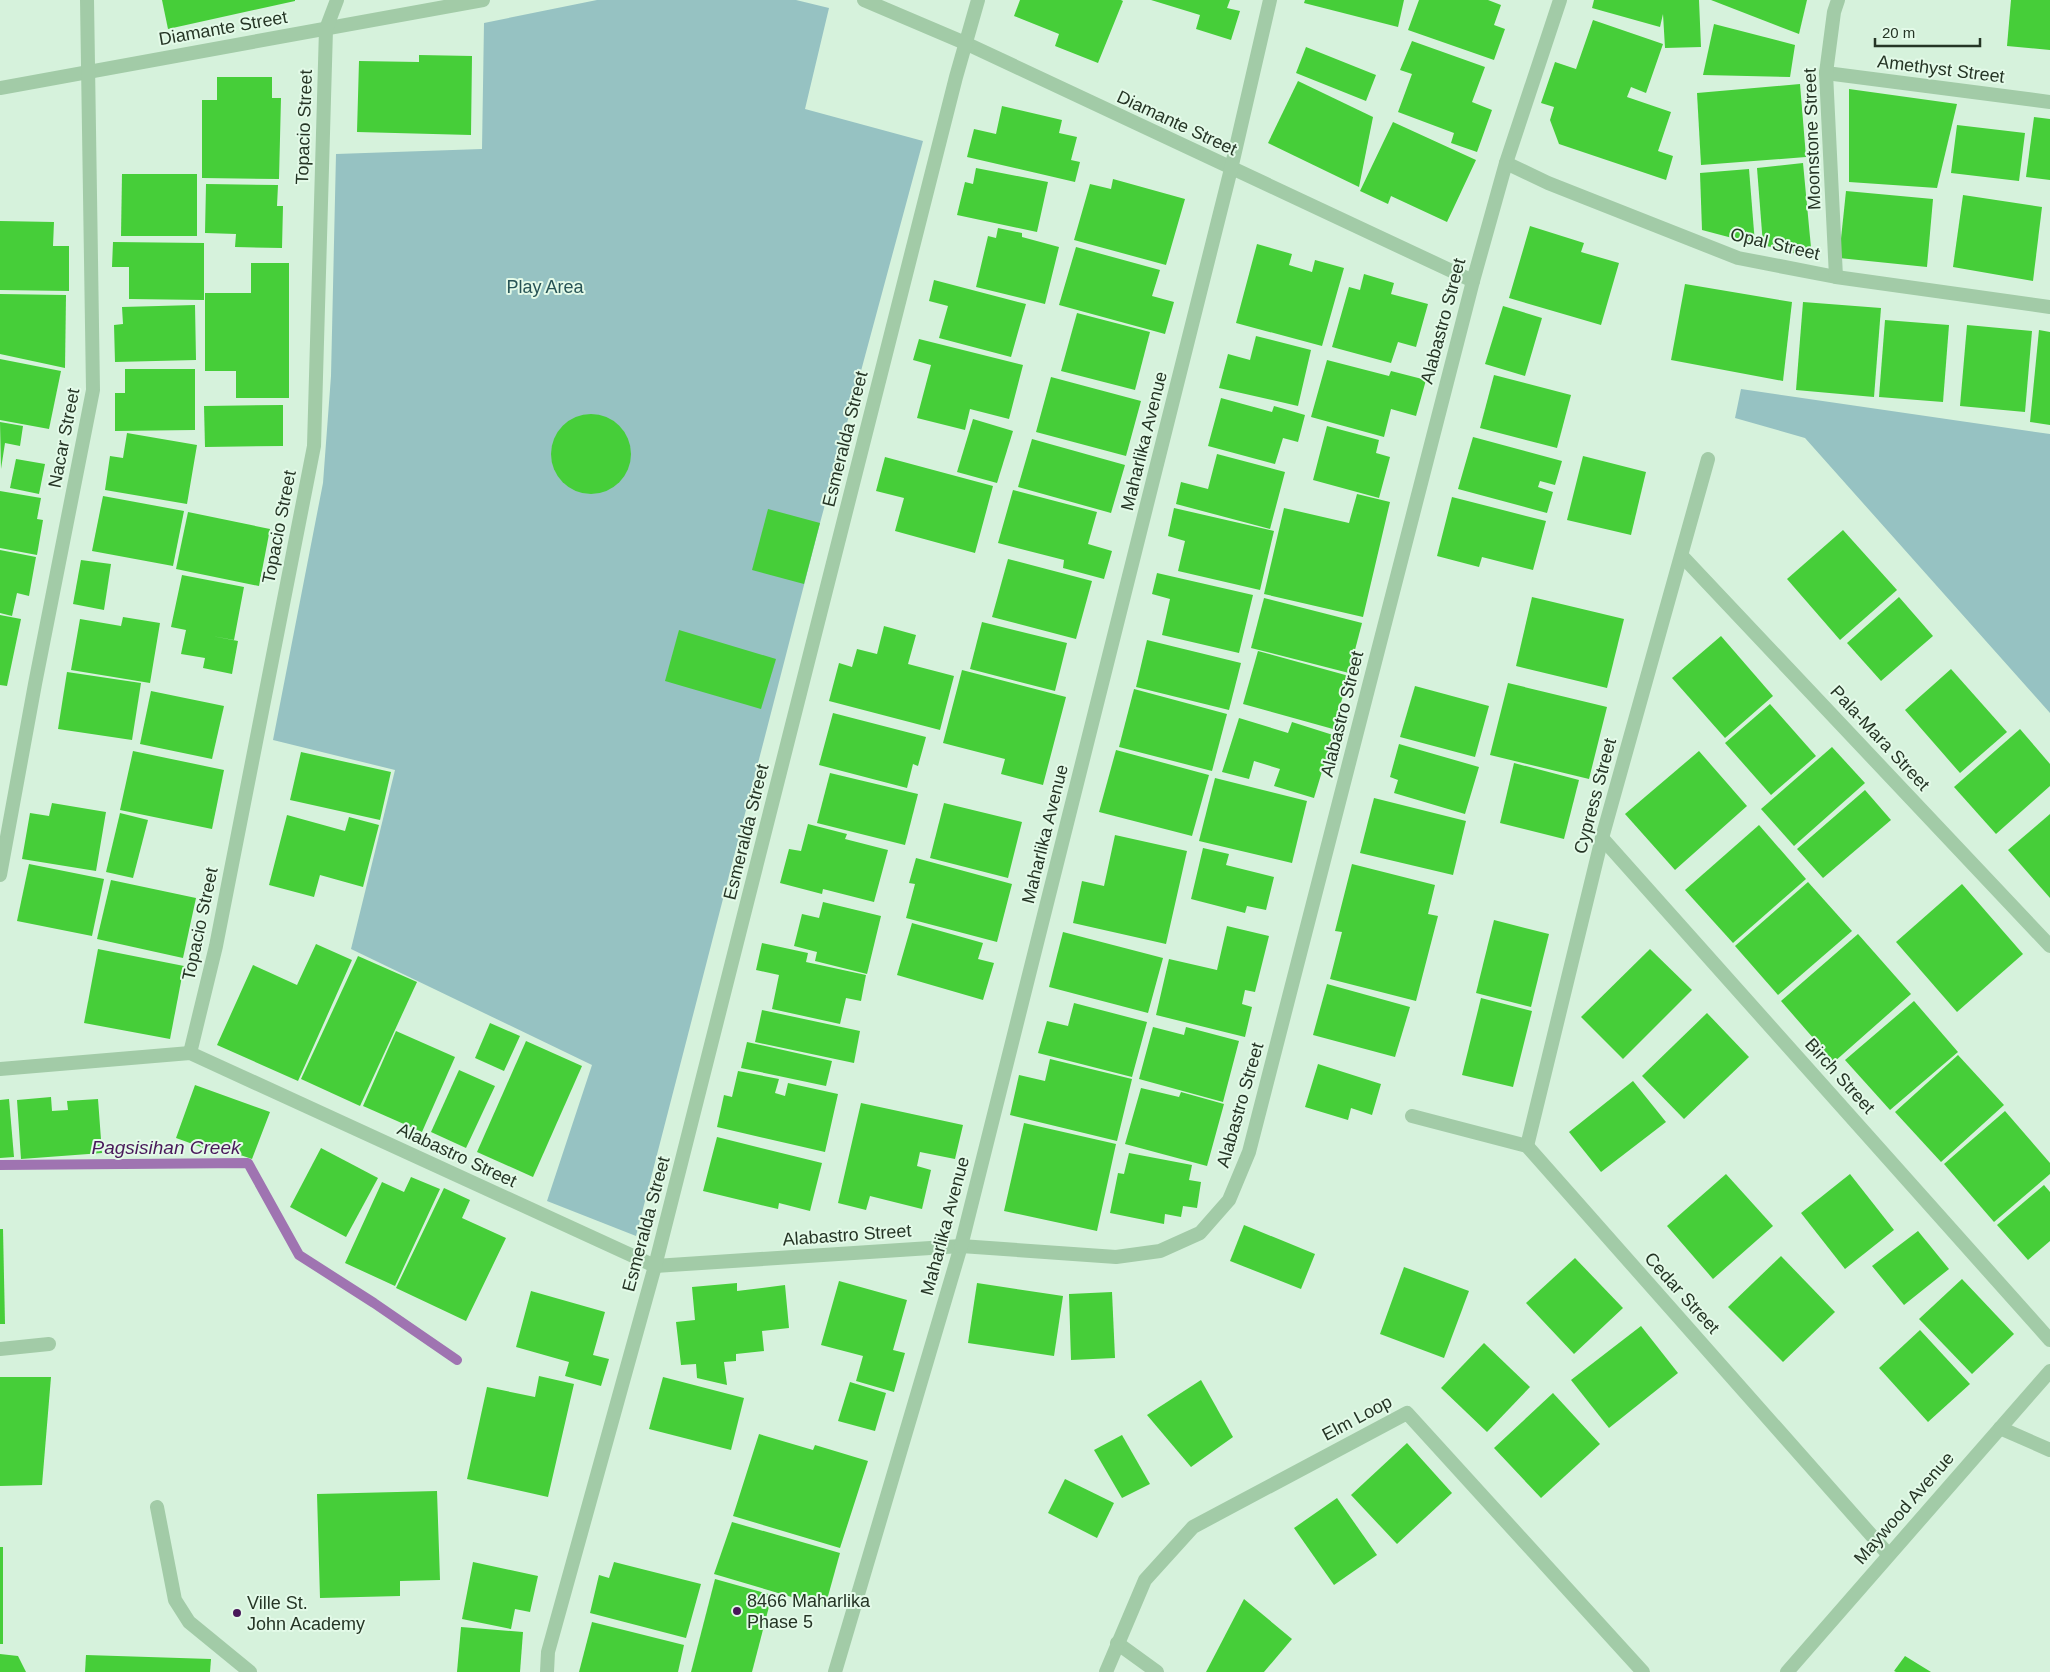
<svg xmlns="http://www.w3.org/2000/svg" width="2050" height="1672" font-family="Helvetica,sans-serif">
  <rect width="100%" height="100%" fill="#d6f2dc"/>
  <g fill="#96c2c2">
    <path d="M597 0H796L829 8 805 109 923 141 820 523 636 1236 547 1201 592 1065 351 949 395 770 273 740 323 483 331 376 336 154 482 149 484 23Z"/>
    <path d="M1741 389 2050 434V713L1805 438 1735 418Z"/>
  </g>
  <g fill="none" stroke-linecap="round" stroke-linejoin="round">
    <path stroke="#9f74b1" stroke-width="10" d="M0 1165 248 1163 299 1255 374 1303 457 1360"/>
  </g>
  <g fill="#46ce39">
    <path d="M162 0H295V1L168 29Z"/>
    <path d="M1020 0H1121L1123 1 1098 63 1055 46 1059 34 1014 16Z"/>
    <path d="M1151 0H1230L1227 8 1240 11 1231 40 1196 29 1200 15Z"/>
    <path d="M1305 0H1404L1398 27 1304 3Z"/>
    <path d="M1419 0H1488L1501 5 1494 25 1505 29 1494 60 1408 30Z"/>
    <path d="M1594 0H1699L1701 47 1665 48 1663 14 1660 27 1592 8Z"/>
    <path d="M1711 0H1807L1799 34Z"/>
    <path d="M2011 0H2050V50L2007 46Z"/>
    <path d="M1593 20 1663 44 1646 93 1631 87 1627 97 1671 112 1658 151 1673 156 1666 180 1559 144 1550 120 1554 107 1541 103 1555 62 1576 69Z"/>
    <path d="M1714 24 1795 45 1790 77 1703 75Z"/>
    <path d="M1412 41 1485 67 1472 102 1492 110 1477 152 1451 143 1454 133 1398 112 1412 74 1400 70Z"/>
    <path d="M1306 47 1376 75 1366 101 1296 73Z"/>
    <path d="M419 55 472 56 471 135 357 132 359 61 419 62Z"/>
    <path d="M217 77H272V98H281L279 179 202 178V100H217Z"/>
    <path d="M1298 81 1373 117 1359 187 1268 143Z"/>
    <path d="M1800 84 1806 157 1701 165 1697 93Z"/>
    <path d="M1849 89 1957 104 1937 188 1849 182Z"/>
    <path d="M1002 106 1062 120 1059 133 1077 137 1071 160 1080 162 1075 182 967 157 974 129 996 134Z"/>
    <path d="M2034 117 2050 119V180L2026 177Z"/>
    <path d="M1393 122 1476 160 1447 222 1391 196 1388 204 1360 191Z"/>
    <path d="M1957 125 2025 133 2019 181 1951 173Z"/>
    <path d="M1803 163 1812 258 1763 245 1757 168Z"/>
    <path d="M976 168 1048 182 1037 232 957 215 965 182 973 184Z"/>
    <path d="M1749 169 1755 244 1702 230 1700 173Z"/>
    <path d="M122 174H197V236H121Z"/>
    <path d="M1113 179 1185 199 1166 265 1074 240 1090 184 1111 189Z"/>
    <path d="M206 184 278 185 277 206H283L282 248 235 247 236 234 205 233Z"/>
    <path d="M1846 191 1933 199 1927 267 1839 258Z"/>
    <path d="M1963 195 2042 207 2033 281 1953 267Z"/>
    <path d="M0 221 54 222 53 246H69V291L0 290Z"/>
    <path d="M1530 226 1584 243 1581 252 1619 263 1601 325 1509 298Z"/>
    <path d="M998 228 1022 233V237L1059 247 1045 304 976 287 988 236 996 238Z"/>
    <path d="M113 242 204 243V300L129 299V267H112Z"/>
    <path d="M1257 244 1292 254 1289 265 1312 272 1315 260 1344 268 1322 346 1236 323Z"/>
    <path d="M1076 247 1160 270 1152 296 1174 302 1165 334 1059 305Z"/>
    <path d="M251 263H289V398H236V371H205V293H251Z"/>
    <path d="M1364 274 1394 283 1391 294 1428 304 1416 347 1398 342 1391 363 1332 347 1349 287 1360 290Z"/>
    <path d="M934 280 1026 304 1011 357 939 338 948 306 929 301Z"/>
    <path d="M1685 284 1792 302 1783 381 1671 360Z"/>
    <path d="M0 294 66 295 65 368 0 354Z"/>
    <path d="M1803 302 1881 308 1874 397 1796 390Z"/>
    <path d="M195 305 196 360 115 362 114 325 123 324 122 307Z"/>
    <path d="M1503 306 1542 318 1525 376 1485 364Z"/>
    <path d="M1077 313 1150 332 1135 390 1061 371Z"/>
    <path d="M1885 320 1949 325 1943 402 1879 397Z"/>
    <path d="M1967 325 2032 331 2025 412 1960 406Z"/>
    <path d="M2039 330 2050 332V425L2030 422Z"/>
    <path d="M1256 336 1311 350 1298 406 1219 388 1228 354 1250 360Z"/>
    <path d="M919 339 1023 365 1009 419 970 409 965 430 917 418 931 365 913 360Z"/>
    <path d="M0 359 61 371 49 429 0 420Z"/>
    <path d="M1327 360 1389 376 1391 371 1426 380 1416 416 1391 409 1384 437 1311 417Z"/>
    <path d="M125 369H195V430L115 431V393H125Z"/>
    <path d="M1494 375 1571 395 1557 448 1480 428Z"/>
    <path d="M1051 377 1141 401 1126 456 1036 432Z"/>
    <path d="M1221 398 1272 412 1274 406 1305 415 1298 442 1283 438 1275 464 1208 446Z"/>
    <path d="M283 405V446L205 447 204 406Z"/>
    <circle cx="591" cy="454" r="40"/>
    <path d="M973 419 1013 431 997 483 957 472Z"/>
    <path d="M0 422 23 426 20 446 5 443 1 469Z"/>
    <path d="M1327 426 1379 440 1376 453 1390 457 1379 498 1313 480Z"/>
    <path d="M127 433 197 445 187 504 105 490 110 456 123 458Z"/>
    <path d="M1473 437 1562 461 1555 485 1540 481 1538 487 1553 492 1547 513 1458 489Z"/>
    <path d="M1032 439 1125 465 1111 513 1018 487Z"/>
    <path d="M1217 454 1285 472 1270 529 1176 504 1181 482 1208 489Z"/>
    <path d="M1583 456 1646 472 1631 535 1567 520Z"/>
    <path d="M885 457 993 486 975 553 895 531 904 498 876 491Z"/>
    <path d="M16 459 45 464 39 494 10 488Z"/>
    <path d="M1013 490 1097 512 1088 544 1112 551 1104 579 1063 568 1064 560 998 543Z"/>
    <path d="M0 491 41 498 37 519 43 520 37 555 0 548Z"/>
    <path d="M1357 494 1390 502 1363 617 1264 594 1284 508 1349 523Z"/>
    <path d="M103 496 184 511 173 566 92 551Z"/>
    <path d="M1452 497 1546 521 1533 570 1482 557 1479 567 1437 556Z"/>
    <path d="M1174 508 1274 531 1260 590 1178 571 1185 541 1168 536Z"/>
    <path d="M768 509 820 523 804 584 752 570Z"/>
    <path d="M188 512 270 529 259 586 176 569Z"/>
    <path d="M1843 530 1897 590 1840 640 1787 579Z"/>
    <path d="M0 550 36 557 29 596 17 593 12 616 0 613Z"/>
    <path d="M1008 559 1092 581 1076 639 992 617Z"/>
    <path d="M81 560 111 564 104 610 73 604Z"/>
    <path d="M1157 573 1253 595 1239 653 1162 635 1170 599 1152 594Z"/>
    <path d="M182 575 244 587 234 640 212 636 238 641 232 674 203 668 205 658 181 654 186 630 171 627Z"/>
    <path d="M1532 597 1624 619 1607 688 1516 666Z"/>
    <path d="M1899 597 1933 636 1881 681 1847 643Z"/>
    <path d="M1264 598 1362 623 1349 673 1251 648Z"/>
    <path d="M0 615 21 619 7 686 0 685Z"/>
    <path d="M123 617 160 623 150 683 71 670 80 619 121 626Z"/>
    <path d="M982 622 1067 643 1055 691 970 669Z"/>
    <path d="M884 626 916 635 908 664 954 676 940 730 829 701 839 663 852 667 857 649 877 654Z"/>
    <path d="M679 630 776 659 761 709 665 681Z"/>
    <path d="M1721 636 1773 696 1725 738 1672 678Z"/>
    <path d="M1147 640 1241 663 1229 710 1136 687Z"/>
    <path d="M1258 651 1349 676 1333 729 1243 704Z"/>
    <path d="M1951 669 2007 732 1960 773 1905 710Z"/>
    <path d="M962 670 1066 697 1043 785 1001 774 1005 759 943 743Z"/>
    <path d="M67 672 141 683 132 740 58 729Z"/>
    <path d="M1508 683 1607 707 1589 779 1490 755Z"/>
    <path d="M1415 686 1489 706 1475 757 1400 737Z"/>
    <path d="M1134 689 1227 714 1212 771 1119 747Z"/>
    <path d="M151 691 224 706 212 759 140 744Z"/>
    <path d="M1770 704 1816 756 1771 795 1725 743Z"/>
    <path d="M833 713 926 737 918 766 913 764 907 788 819 765Z"/>
    <path d="M1239 718 1288 733 1292 722 1333 735 1314 798 1274 786 1280 769 1254 761 1249 779 1222 772Z"/>
    <path d="M2020 729 2050 764V786L1996 834 1954 787Z"/>
    <path d="M1399 744 1479 767 1465 814 1394 793 1398 780 1390 777Z"/>
    <path d="M1832 747 1865 783 1794 846 1761 809Z"/>
    <path d="M1116 750 1209 775 1192 836 1099 812Z"/>
    <path d="M133 751 224 770 212 829 120 810Z"/>
    <path d="M1699 751 1747 806 1675 870 1625 814Z"/>
    <path d="M301 752 391 772 380 820 290 800Z"/>
    <path d="M1514 763 1579 780 1564 839 1500 823Z"/>
    <path d="M830 773 918 794 905 845 817 823Z"/>
    <path d="M1215 778 1307 801 1292 863 1199 841Z"/>
    <path d="M1865 790 1891 820 1823 878 1797 849Z"/>
    <path d="M1374 798 1466 821 1453 875 1360 853Z"/>
    <path d="M52 803 106 812 96 871 22 859 30 813 49 816Z"/>
    <path d="M944 803 1022 822 1008 878 930 858Z"/>
    <path d="M120 813 148 820 133 878 106 872Z"/>
    <path d="M2050 814V898L2008 850Z"/>
    <path d="M287 815 345 831 349 817 379 825 363 887 320 875 314 897 269 885Z"/>
    <path d="M808 824 847 834 845 839 888 850 874 902 823 889 822 894 780 883 789 849 801 851Z"/>
    <path d="M1759 825 1806 879 1733 943 1685 890Z"/>
    <path d="M1115 835 1187 851 1166 944 1073 923 1082 881 1104 886Z"/>
    <path d="M1203 848 1229 854 1226 865 1274 877 1266 910 1247 906 1245 913 1191 899Z"/>
    <path d="M916 858 1012 884 997 942 906 918 915 884 909 883Z"/>
    <path d="M29 864 104 879 92 936 17 921Z"/>
    <path d="M1352 864 1435 885 1428 914 1438 916 1416 1001 1330 979 1342 932 1335 931Z"/>
    <path d="M111 880 196 898 183 958 97 939Z"/>
    <path d="M1808 882 1852 931 1778 995 1735 946Z"/>
    <path d="M1962 884 2023 954 1957 1012 1896 942Z"/>
    <path d="M823 902 881 916 867 974 815 961 817 952 794 946 802 914 819 918Z"/>
    <path d="M1494 920 1549 934 1531 1007 1476 993Z"/>
    <path d="M912 923 983 943 978 959 994 963 983 1000 897 975Z"/>
    <path d="M1227 926 1269 936 1255 992 1245 990 1242 1004 1252 1007 1245 1037 1156 1015 1169 959 1217 970Z"/>
    <path d="M1063 932 1163 958 1148 1013 1049 987Z"/>
    <path d="M1858 934 1911 994 1834 1062 1781 1001Z"/>
    <path d="M762 943 808 953 806 962 866 975 861 1001 846 998 840 1024 772 1009 779 975 756 970Z"/>
    <path d="M316 944 352 960 298 1081 217 1045 253 965 297 985Z"/>
    <path d="M98 949 184 966 170 1039 84 1023Z"/>
    <path d="M1650 949 1692 990 1623 1059 1581 1017Z"/>
    <path d="M358 956 417 982 360 1106 301 1079Z"/>
    <path d="M1327 984 1410 1007 1395 1057 1313 1035Z"/>
    <path d="M1481 998 1532 1011 1513 1087 1462 1075Z"/>
    <path d="M1914 1001 1958 1052 1890 1110 1845 1060Z"/>
    <path d="M1074 1003 1147 1022 1132 1077 1038 1053 1047 1021 1068 1026Z"/>
    <path d="M762 1010 860 1031 854 1063 755 1042Z"/>
    <path d="M1707 1013 1749 1057 1684 1119 1642 1076Z"/>
    <path d="M490 1023 520 1036 504 1071 475 1058Z"/>
    <path d="M1153 1027 1184 1035 1186 1027 1239 1041 1223 1102 1139 1079Z"/>
    <path d="M396 1031 455 1057 422 1132 363 1106Z"/>
    <path d="M526 1041 582 1066 533 1177 477 1152Z"/>
    <path d="M747 1042 832 1061 826 1086 741 1068Z"/>
    <path d="M1958 1055 2004 1105 1941 1162 1895 1112Z"/>
    <path d="M1050 1059 1132 1079 1117 1141 1010 1115 1019 1075 1045 1081Z"/>
    <path d="M1318 1064 1381 1084 1372 1115 1351 1108 1348 1120 1305 1107Z"/>
    <path d="M459 1070 495 1086 466 1148 431 1132Z"/>
    <path d="M738 1071 779 1079 775 1093 785 1096 788 1083 838 1094 825 1152 717 1127 724 1095 732 1097Z"/>
    <path d="M1633 1081 1666 1122 1601 1172 1569 1132Z"/>
    <path d="M195 1085 270 1112 252 1159 217 1147 215 1152 176 1138Z"/>
    <path d="M1141 1088 1179 1097 1181 1092 1224 1104 1207 1166 1125 1144Z"/>
    <path d="M51 1097 52 1111 68 1110 67 1101 98 1099 102 1153 21 1159 17 1100Z"/>
    <path d="M9 1099 14 1157 0 1158V1100Z"/>
    <path d="M861 1103 963 1125 955 1159 920 1152 917 1166 931 1170 922 1209 870 1196 866 1210 838 1203Z"/>
    <path d="M2005 1111 2050 1163V1174L1994 1222 1944 1164Z"/>
    <path d="M1024 1123 1116 1144 1097 1231 1004 1211Z"/>
    <path d="M717 1137 822 1163 810 1211 779 1203 778 1209 703 1191Z"/>
    <path d="M321 1148 378 1178 346 1237 290 1207Z"/>
    <path d="M1129 1153 1192 1165 1189 1180 1201 1182 1197 1208 1183 1206 1181 1217 1165 1214 1164 1224 1110 1213 1118 1173 1124 1174Z"/>
    <path d="M1726 1174 1773 1226 1713 1279 1667 1226Z"/>
    <path d="M1850 1174 1894 1230 1845 1269 1801 1213Z"/>
    <path d="M411 1177 440 1189 395 1286 345 1263 382 1182 404 1192Z"/>
    <path d="M2044 1185 2050 1192V1241L2028 1260 1997 1225Z"/>
    <path d="M444 1188 470 1200 462 1218 506 1238 466 1321 396 1288Z"/>
    <path d="M1244 1225 1315 1254 1301 1289 1230 1261Z"/>
    <path d="M0 1229H3L5 1324H0Z"/>
    <path d="M1918 1231 1949 1269 1904 1305 1872 1266Z"/>
    <path d="M1781 1256 1835 1312 1783 1362 1728 1307Z"/>
    <path d="M1575 1258 1623 1308 1574 1354 1526 1303Z"/>
    <path d="M1404 1267 1469 1291 1444 1358 1380 1334Z"/>
    <path d="M1962 1279 2014 1334 1972 1374 1919 1319Z"/>
    <path d="M839 1281 907 1300 893 1350 905 1353 894 1392 856 1381 863 1356 821 1345Z"/>
    <path d="M737 1283V1291L785 1285 789 1328 762 1331 764 1351 736 1354V1361L724 1362 727 1385 697 1378 696 1364 681 1365 676 1322 695 1320 692 1287Z"/>
    <path d="M977 1283 1063 1296 1054 1356 968 1343Z"/>
    <path d="M531 1291 605 1312 593 1355 609 1359 601 1386 565 1376 569 1362 516 1347Z"/>
    <path d="M1112 1292 1115 1358 1071 1360 1069 1294Z"/>
    <path d="M1641 1326 1678 1373 1609 1428 1571 1380Z"/>
    <path d="M1920 1330 1970 1384 1928 1422 1879 1368Z"/>
    <path d="M1484 1343 1530 1387 1487 1432 1441 1388Z"/>
    <path d="M539 1376 574 1384 548 1497 467 1479 487 1387 535 1397Z"/>
    <path d="M0 1377H51L42 1485 0 1486Z"/>
    <path d="M663 1377 744 1398 731 1450 649 1429Z"/>
    <path d="M1201 1380 1233 1437 1191 1467 1147 1415Z"/>
    <path d="M850 1382 886 1393 875 1431 838 1421Z"/>
    <path d="M1553 1393 1600 1444 1541 1498 1494 1448Z"/>
    <path d="M759 1434 813 1450 815 1445 868 1461 840 1548 733 1516Z"/>
    <path d="M1122 1435 1150 1484 1122 1498 1094 1450Z"/>
    <path d="M1407 1443 1452 1493 1397 1544 1351 1495Z"/>
    <path d="M1065 1479 1114 1503 1097 1538 1048 1513Z"/>
    <path d="M437 1491 440 1580 400 1581V1596L320 1598 317 1494Z"/>
    <path d="M1337 1498 1377 1555 1334 1585 1294 1528Z"/>
    <path d="M732 1522 840 1553 825 1607 714 1574Z"/>
    <rect x="0" y="1547" width="3" height="97"/>
    <path d="M473 1562 538 1576 530 1612 515 1609 511 1629 462 1619Z"/>
    <path d="M614 1562 701 1584 686 1638 590 1613 599 1575 609 1578Z"/>
    <path d="M715 1579 772 1595 752 1672H691Z"/>
    <path d="M1244 1599 1292 1639 1264 1672H1206Z"/>
    <path d="M592 1622 684 1645 678 1672H579Z"/>
    <path d="M461 1627 523 1632 520 1672H457Z"/>
    <path d="M0 1654 18 1656 26 1672H0Z"/>
    <path d="M86 1655 211 1659 210 1672H85Z"/>
    <path d="M1905 1656 1931 1672H1896L1894 1671Z"/>
  </g>
  <g fill="none" stroke-linecap="round" stroke-linejoin="round">
    <path stroke="#a2cba7" stroke-width="14" d="M157 1507 175 1600 189 1622 250 1672"/>
    <g stroke="#a2cba7" stroke-width="14">
      <path d="M864 0 965 43 1473 281"/>
      <path d="M1826 73 2050 102"/>
      <path d="M0 88 483 0"/>
      <path d="M1506 163 1548 183 1738 258 1836 277 2050 307"/>
      <path d="M1836 277 1826 73 1834 12 1838 0"/>
      <path d="M1682 556 2050 946"/>
      <path d="M1602 838 2050 1340"/>
      <path d="M0 875 35 684 93 390 87 0"/>
      <path d="M190 1053 216 946 314 446 326 29 337 0"/>
      <path d="M0 1069 190 1053 655 1266 961 1246 1116 1257 1160 1251 1200 1233 1229 1200 1249 1152 1473 281 1506 163 1560 0"/>
      <path d="M1412 1116 1527 1146 1888 1554"/>
      <path d="M1527 1146 1602 838 1708 459"/>
      <path d="M0 1349 49 1344"/>
      <path d="M2000 1428 2050 1450"/>
      <path d="M1117 1643 1157 1672"/>
      <path d="M547 1672 548 1652 655 1266 956 77 978 0"/>
      <path d="M835 1672 961 1246"/>
      <path d="M1106 1672 1145 1580 1193 1527 1407 1413 1643 1672"/>
      <path d="M1787 1672 2050 1371"/>
    </g>
    <path stroke="#a2cba7" stroke-width="14" d="M961 1246 1231 169 1270 0"/>
  </g>
  <g fill="#481859" stroke="#e3fae8" stroke-width="2">
    <circle cx="737" cy="1611" r="5"/>
    <circle cx="237" cy="1613" r="5"/>
  </g>
  <g text-anchor="middle" dominant-baseline="central" stroke-width="4" stroke-linejoin="round" paint-order="stroke">
    <g font-size="18" fill="#253525" stroke="#e3fae8">
      <text transform="translate(223 28) rotate(-10)">Diamante Street</text>
      <text transform="translate(1941 69) rotate(7)">Amethyst Street</text>
      <text transform="translate(1177 123) rotate(25)">Diamante Street</text>
      <text transform="translate(304 127) rotate(-88)">Topacio Street</text>
      <text transform="translate(1812 139) rotate(-92)">Moonstone Street</text>
      <text transform="translate(1775 244) rotate(13)">Opal Street</text>
      <text transform="translate(1443 321) rotate(-75)">Alabastro Street</text>
      <text transform="translate(64 438) rotate(-79)">Nacar Street</text>
      <text transform="translate(845 439) rotate(-76)">Esmeralda Street</text>
      <text transform="translate(1144 441) rotate(-76)">Maharlika Avenue</text>
      <text transform="translate(279 527) rotate(-79)">Topacio Street</text>
      <text transform="translate(1342 714) rotate(-76)">Alabastro Street</text>
      <text transform="translate(1880 738) rotate(47)">Pala-Mara Street</text>
      <text transform="translate(1595 796) rotate(-75)">Cypress Street</text>
      <text transform="translate(746 832) rotate(-76)">Esmeralda Street</text>
      <text transform="translate(1045 834) rotate(-76)">Maharlika Avenue</text>
      <text transform="translate(200 924) rotate(-78)">Topacio Street</text>
      <text transform="translate(1840 1076) rotate(48)">Birch Street</text>
      <text transform="translate(1240 1105) rotate(-74)">Alabastro Street</text>
      <text transform="translate(457 1155) rotate(25)">Alabastro Street</text>
      <text transform="translate(646 1224) rotate(-75)">Esmeralda Street</text>
      <text transform="translate(945 1226) rotate(-75)">Maharlika Avenue</text>
      <text transform="translate(847 1235) rotate(-4)">Alabastro Street</text>
      <text transform="translate(1682 1293) rotate(48)">Cedar Street</text>
      <text transform="translate(1357 1418) rotate(-28)">Elm Loop</text>
      <text transform="translate(1904 1508) rotate(-49)">Maywood Avenue</text>
    </g>
    <g font-size="18" fill="#275355" stroke="#e3fae8">
      <text x="545" y="287">Play Area</text>
    </g>
    <g font-size="18" fill="#253525" stroke="#e3fae8" text-anchor="start">
      <text x="747" y="1601">8466 Maharlika<tspan x="747" dy="21">Phase 5</tspan></text>
      <text x="247" y="1603">Ville St.<tspan x="247" dy="21">John Academy</tspan></text>
    </g>
    <g font-size="19" font-style="italic" fill="#481859" stroke="#e3fae8">
      <text x="166" y="1147">Pagsisihan Creek</text>
    </g>
  </g>
  <path d="M1875 38v8h105v-8" fill="none" stroke="#253525" stroke-width="2.5"/>
  <text x="1882" y="38" font-size="15" fill="#253525" stroke="#e3fae8" stroke-width="4" paint-order="stroke">20 m</text>
</svg>
